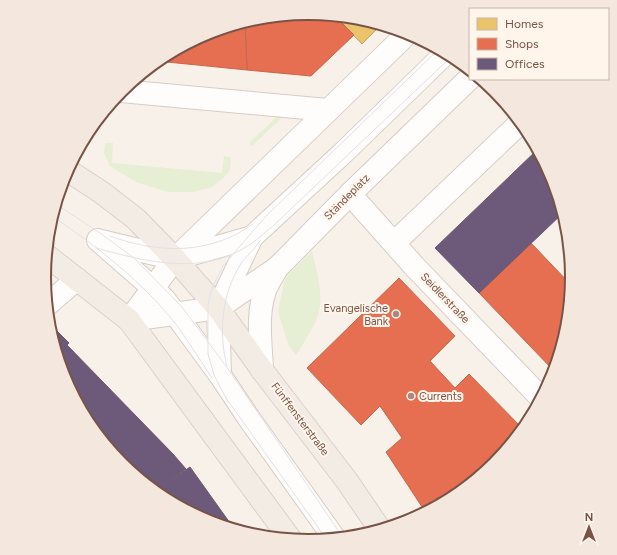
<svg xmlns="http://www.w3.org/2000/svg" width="617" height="555" font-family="Figtree,sans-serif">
  <rect width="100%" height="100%" fill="#f8f1ea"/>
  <g fill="#e6eed3">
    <path d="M284 110 287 113 252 146 249 143Z"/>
    <path d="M105 143H113L112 163 222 173 224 156 231 157 230 170 223 178 212 187 193 192H168L136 182 110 166 104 153Z"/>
    <path d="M312 251C316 269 322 288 320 306 318 323 305 340 296 355L288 344 278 311 285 278Z"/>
  </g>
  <g fill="#e9c46a" stroke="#c7a260">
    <path d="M307 13 302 17 289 15Z"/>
    <path d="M335 16 360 18 381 25 362 44Z"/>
    <path d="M230 523 236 531 224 527Z"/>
  </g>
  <g fill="#e76f51" stroke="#c6674e">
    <path d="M307 13 335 16 354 35 311 76 247 70 245 22 257 18 289 15 302 17Z"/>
    <path d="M245 22 247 70 157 61 207 33Z"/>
    <path d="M531 243 572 286 568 329 555 372 479 293Z"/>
    <path d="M399 278 455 336 430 361 455 388 469 374 524 430 495 465 455 498 426 513 386 452 402 438 380 406 361 425 307 368Z"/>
  </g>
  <g fill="#6d597a" stroke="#70586b">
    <path d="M538 149 553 176 564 212 479 293 435 248Z"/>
    <path d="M57 331 69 343 67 345 173 454 186 469 155 492 121 464 88 424 64 379 51 336Z"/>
    <path d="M190 467 230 523 224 527 207 522 161 497 155 492Z"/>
  </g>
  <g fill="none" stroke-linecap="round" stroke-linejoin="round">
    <g stroke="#d6ccc6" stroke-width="24">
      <g id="minor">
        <path d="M121 91 328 110"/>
        <path d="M350 194 414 266 542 399"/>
        <path d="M98 240 153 288 165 300 220 375 248 417 335 539"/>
        <path d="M101 241 175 259 252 237"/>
        <path d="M394 243 521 122"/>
        <path d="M47 305 77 279"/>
        <path d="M129 320 218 308 277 268 350 194 470 78"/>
        <path d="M129 320 175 259 408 33"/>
        <path d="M262 370C261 343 256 313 266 288 269 281 274 274 277 268"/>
        <path d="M220 375 218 308 252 237 343 153 446 53"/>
      </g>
    </g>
    <g stroke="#dacec9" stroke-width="24">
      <g id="major">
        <path d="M67 170 101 192 136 219 175 259 218 308 262 370 347 481 381 531"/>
        <path d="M46 255 129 320 291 540"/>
      </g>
    </g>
    <use href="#minor" stroke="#fefdfc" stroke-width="22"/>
    <use href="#major" stroke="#f3ece4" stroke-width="22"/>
    <g stroke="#e4e1e5" stroke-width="1">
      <path d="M56 204 100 233 134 258 182 307 226 366 344 539"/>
      <path d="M52 216C98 247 144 283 178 327 190 344 201 361 212 378"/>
      <path d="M110 236C158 254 210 255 253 224"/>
      <path d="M96 248C148 262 204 277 252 243 260 238 266 231 273 226L452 56"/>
      <path d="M227 366C218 332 222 292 242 262 248 255 255 248 260 241"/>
      <path d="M226 398 327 540"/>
      <path d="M228 402 214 375 208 354V306L210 295 214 284 223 266 266 216 439 49"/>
    </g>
  </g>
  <g fill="#a58b81" stroke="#fff5eb" stroke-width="1.5">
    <circle cx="396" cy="314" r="4"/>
    <circle cx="411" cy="396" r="4"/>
  </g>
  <g text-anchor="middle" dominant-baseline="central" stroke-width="4" stroke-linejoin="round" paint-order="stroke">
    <g font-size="11" fill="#785448" stroke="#fff5eb">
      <text transform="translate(347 197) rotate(-45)">Ständeplatz</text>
      <text transform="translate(445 298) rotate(46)">Seidlerstraße</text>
      <text transform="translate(300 419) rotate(53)">Fünffensterstraße</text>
    </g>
    <g font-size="11" fill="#785448" stroke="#fff5eb" text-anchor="end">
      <text x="388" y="308">Evangelische<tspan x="388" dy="13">Bank</tspan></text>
      <text x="419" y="396" text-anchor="start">Currents</text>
    </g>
  </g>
  <path d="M0 0H617V555H0ZM51 277a257 257 0 1 1 514 0a257 257 0 1 1-514 0Z" fill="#f4e8de" fill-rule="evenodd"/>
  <path fill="none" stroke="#785448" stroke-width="2" d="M51 277a257 257 0 1 1 514 0a257 257 0 1 1-514 0Z"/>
  <rect x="469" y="8" width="140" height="72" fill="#fff5eb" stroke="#c9b5aa"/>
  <rect x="477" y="18" width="20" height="12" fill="#e9c46a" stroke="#c9b5aa"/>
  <text x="505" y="28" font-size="12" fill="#785448">Homes</text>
  <rect x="477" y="38" width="20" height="12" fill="#e76f51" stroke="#c9b5aa"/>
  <text x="505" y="48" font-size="12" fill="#785448">Shops</text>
  <rect x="477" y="58" width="20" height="12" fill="#6d597a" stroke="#c9b5aa"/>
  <text x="505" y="68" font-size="12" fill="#785448">Offices</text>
  <g transform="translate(589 527)" stroke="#fff5eb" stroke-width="3" paint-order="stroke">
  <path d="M0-3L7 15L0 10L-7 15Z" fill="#785448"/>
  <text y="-6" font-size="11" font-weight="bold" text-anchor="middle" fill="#785448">N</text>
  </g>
</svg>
